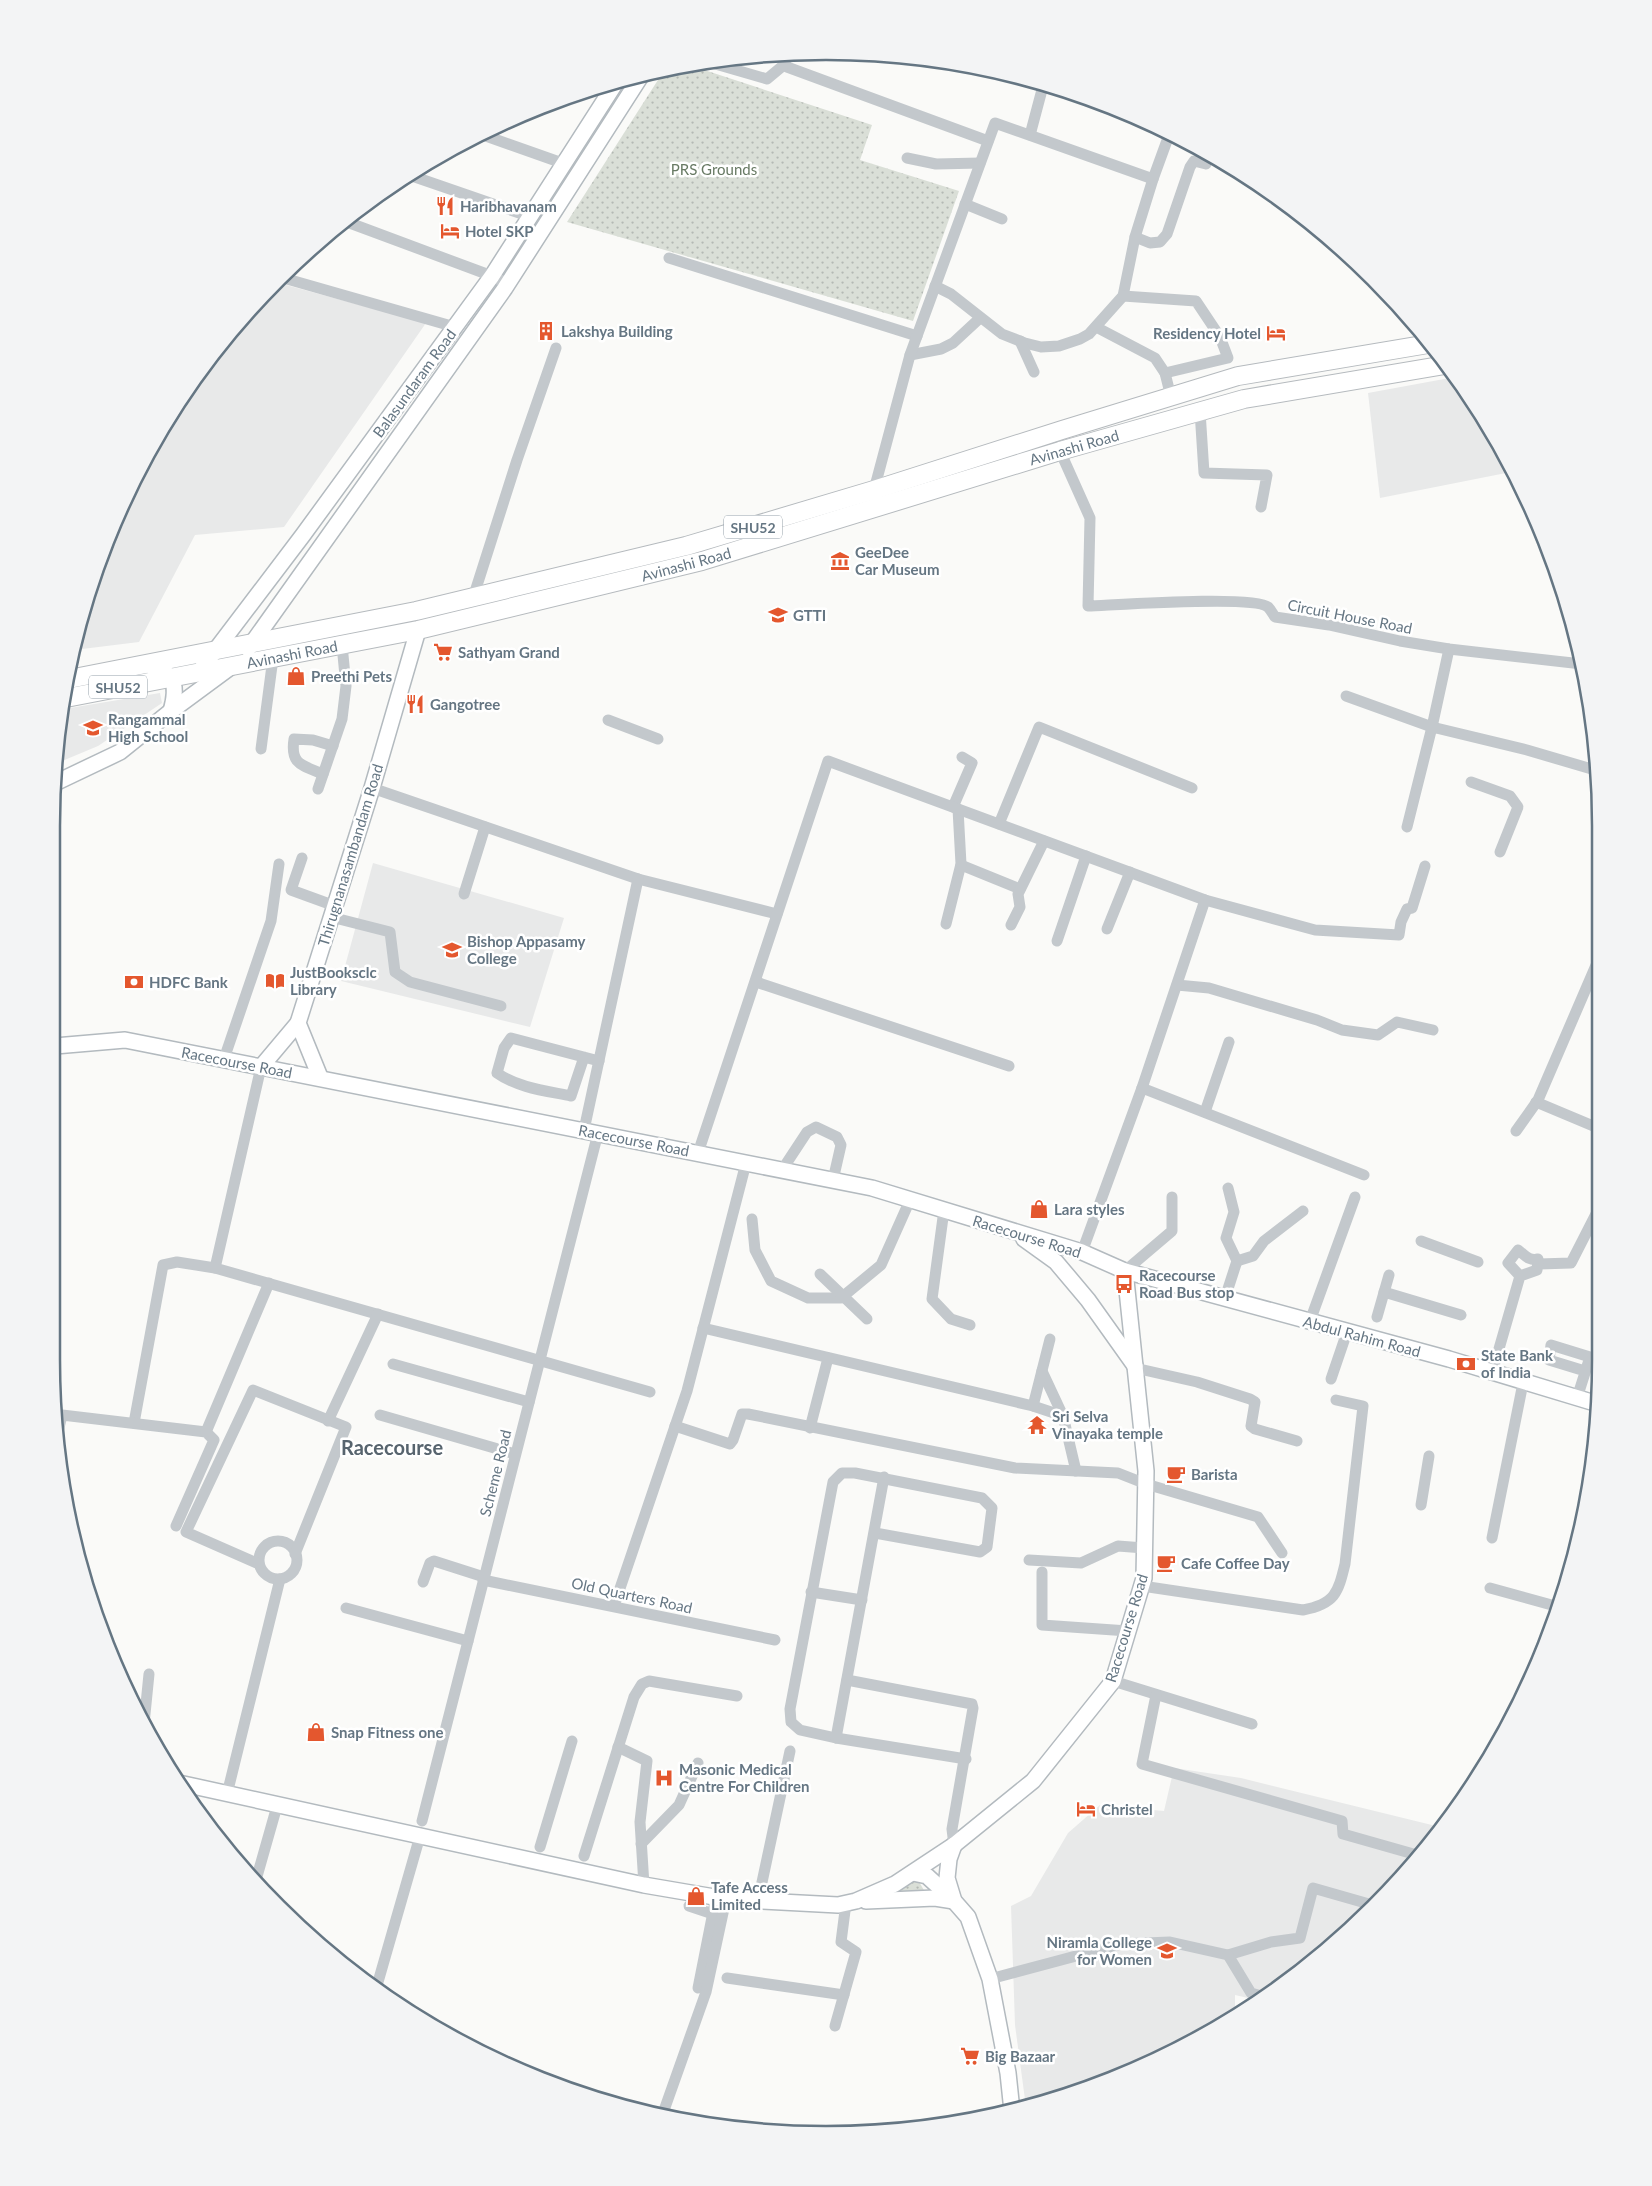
<svg xmlns="http://www.w3.org/2000/svg" width="1652" height="2186" font-family="Lato,sans-serif">
  <defs>
    <pattern id="grass-dots" width="8" height="8" patternUnits="userSpaceOnUse" patternTransform="scale(1.25)"><rect width="8" height="8" fill="#dadfd7"/><path d="M2 2h.1M6 6h.1" fill="none" stroke="#b4b9b4" stroke-width="1.8" stroke-linecap="round"/></pattern>
  </defs>
  <rect width="100%" height="100%" fill="#fafaf8"/>
  <g fill="#e8e9e9">
    <path d="M275 282 426 323 284 527 195 535 139 642 74 650 78 625 131 483 211 355Z"/>
    <path d="M1455 377 1470 395 1511 472 1380 498 1368 393Z"/>
    <path d="M160 693 162 703 98 746 55 764 64 709Z"/>
    <path d="M373 863 564 918 530 1027 341 981Z"/>
    <path d="M1174 1768 1241 1778 1440 1827 1374 1908 1261 2001 1235 1995V2017L1168 2055 1075 2094 1026 2107 1015 2025 1011 1906 1031 1896 1068 1833 1100 1805 1164 1811Z"/>
  </g>
  <g fill="url(#grass-dots)">
    <path d="M689 65 872 125 860 160 959 191 913 321 567 222 665 69Z"/>
    <path d="M918 1880 925 1892H892Z"/>
  </g>
  <g fill="none" stroke-linecap="round" stroke-linejoin="round">
    <g stroke="#b3babf" stroke-width="18">
      <g id="secondary">
        <path d="M248 649 505 288 641 76"/>
        <path d="M144 664C174 671 179 683 171 711"/>
        <path d="M199 672 303 535 492 276 615 84"/>
        <path d="M53 784 120 752 171 711 232 666"/>
        <path d="M55 1046 125 1040 872 1188 1082 1252 1125 1271 1449 1359 1598 1404"/>
        <path d="M261 1067 298 1023"/>
        <path d="M320 1077 298 1023 372 788 418 630"/>
        <path d="M1024 1239 1056 1262 1088 1300 1135 1366"/>
        <path d="M179 1783 644 1885 726 1899 838 1905 856 1901 895 1884 954 1845 1033 1781 1113 1681 1144 1578 1146 1471 1125 1271"/>
        <path d="M954 1845 949 1859 947 1878 954 1901 968 1917 990 1979 1008 2073 1012 2111"/>
        <path d="M913 1873 927 1876 951 1898"/>
        <path d="M866 1901 935 1898 954 1901"/>
      </g>
    </g>
    <g stroke="#b5babe" stroke-width="20">
      <g id="primary">
        <path d="M69 679 416 611 686 546 874 490 1062 430 1238 376 1428 344"/>
        <path d="M66 698 418 630 702 561 1060 451 1244 399 1445 365"/>
      </g>
    </g>
    <g stroke="#c3c8cc" stroke-width="11">
      <path d="M784 55 783 59 787 67 988 141"/>
      <path d="M712 63 767 79 785 64"/>
      <path d="M483 135 565 164"/>
      <path d="M1030 135 1043 86"/>
      <path d="M907 158 936 164 980 163"/>
      <path d="M409 175 531 217"/>
      <path d="M965 204 1002 219"/>
      <path d="M347 222 492 276 508 284"/>
      <path d="M1135 237 1150 243 1160 242 1167 234 1190 167 1194 161 1206 164"/>
      <path d="M669 258 917 336"/>
      <path d="M280 277 455 327"/>
      <path d="M935 286 951 294 1002 334 1025 343 1041 347 1059 346 1080 339 1089 334 1123 296 1135 237 1153 179"/>
      <path d="M1123 296 1196 301 1220 337 1228 358 1165 373"/>
      <path d="M1096 327 1155 358 1165 373 1171 397"/>
      <path d="M1020 341 1034 372"/>
      <path d="M910 355 941 349 953 343 980 318"/>
      <path d="M1200 411 1204 473 1267 475 1261 507"/>
      <path d="M1060 451 1090 518 1088 606C1115 605 1254 595 1268 607 1271 610 1273 614 1275 617L1329 625 1400 641 1449 649 1582 664"/>
      <path d="M874 490 910 355 995 123 1153 179 1169 135"/>
      <path d="M473 598 517 460 556 348"/>
      <path d="M1346 696 1432 727 1449 649"/>
      <path d="M608 720 658 739"/>
      <path d="M261 749 273 658"/>
      <path d="M323 774C302 765 290 765 294 739L313 740 333 746"/>
      <path d="M1471 782 1510 796 1518 807 1500 852"/>
      <path d="M372 788 638 879 777 914"/>
      <path d="M318 789 342 719 346 686 342 645"/>
      <path d="M953 807 972 763 962 757"/>
      <path d="M999 824 1039 727 1192 788"/>
      <path d="M1407 827 1432 727 1527 750 1595 770"/>
      <path d="M302 858 291 890 335 906"/>
      <path d="M961 865 1020 889"/>
      <path d="M464 894 485 827"/>
      <path d="M331 917 390 932 395 972 410 982 501 1006"/>
      <path d="M946 924 961 864 958 809"/>
      <path d="M1011 925 1020 907 1018 894 1044 841"/>
      <path d="M1107 929 1130 872"/>
      <path d="M1057 941 1086 856"/>
      <path d="M756 982 1009 1066"/>
      <path d="M1177 985 1209 988 1317 1020 1342 1030 1378 1035 1397 1022 1433 1030"/>
      <path d="M584 1057 571 1096C547 1091 518 1088 497 1073L504 1048 511 1038 599 1061"/>
      <path d="M224 1059 271 921 279 864"/>
      <path d="M261 1067 215 1268 650 1392"/>
      <path d="M1142 1088 1364 1175"/>
      <path d="M1536 1102 1598 1128"/>
      <path d="M1205 1112 1229 1042"/>
      <path d="M584 1130 638 879"/>
      <path d="M1516 1131 1538 1100 1597 963"/>
      <path d="M698 1153 828 761 1205 900 1315 930 1399 935 1401 922 1407 909 1412 908 1425 866"/>
      <path d="M782 1170 807 1132 816 1127 837 1137 841 1145 833 1180"/>
      <path d="M1228 1188 1234 1212 1226 1238 1237 1261 1253 1256 1264 1241 1303 1211"/>
      <path d="M944 1210 932 1299 951 1319 970 1325"/>
      <path d="M752 1219 755 1250 771 1281 808 1298H841L881 1265 910 1200"/>
      <path d="M1421 1241 1478 1262"/>
      <path d="M1082 1252 1142 1088 1205 900"/>
      <path d="M1539 1264 1571 1263 1597 1212H1599"/>
      <path d="M1125 1271 1172 1231V1197"/>
      <path d="M820 1274 867 1319"/>
      <path d="M1384 1292 1461 1315"/>
      <path d="M1225 1298 1237 1261"/>
      <path d="M1377 1317 1389 1275"/>
      <path d="M1310 1321 1355 1197"/>
      <path d="M703 1328 1033 1406 1063 1416"/>
      <path d="M393 1364 529 1402"/>
      <path d="M1135 1368 1197 1382 1250 1399 1255 1402 1251 1426 1255 1429 1297 1441"/>
      <path d="M1042 1371 1063 1416 1076 1471"/>
      <path d="M1492 1373 1520 1276 1508 1263 1518 1250C1525 1255 1528 1261 1538 1259L1537 1270 1520 1276"/>
      <path d="M1331 1379 1347 1332"/>
      <path d="M1577 1398 1590 1357 1551 1345 1549 1360 1585 1371"/>
      <path d="M1033 1406 1050 1339"/>
      <path d="M380 1415 515 1454"/>
      <path d="M328 1421 378 1314"/>
      <path d="M134 1423 163 1265 177 1262 215 1268"/>
      <path d="M675 1426 730 1444 733 1440 742 1414H748L1015 1468 1118 1473 1146 1484 1258 1517 1282 1553"/>
      <path d="M810 1428 828 1358"/>
      <path d="M58 1432 62 1415 206 1432 214 1440 176 1526"/>
      <path d="M206 1432 269 1283"/>
      <path d="M1421 1505 1429 1456"/>
      <path d="M875 1533 980 1552 987 1547 992 1508 982 1498 855 1473H842L833 1482 790 1709 791 1722 800 1730 836 1738 966 1759"/>
      <path d="M1492 1538 1523 1383"/>
      <circle cx="278" cy="1560" r="19"/>
      <path d="M1029 1560 1081 1563 1118 1546 1144 1548"/>
      <path d="M259 1564 186 1532 253 1390 346 1427 295 1554"/>
      <path d="M1042 1572V1625L1128 1631"/>
      <path d="M483 1580 775 1640"/>
      <path d="M423 1582 430 1563 434 1561 484 1577"/>
      <path d="M1142 1586 1303 1610C1335 1604 1338 1593 1345 1564L1363 1406 1336 1400"/>
      <path d="M1490 1588 1559 1607"/>
      <path d="M811 1592 862 1600"/>
      <path d="M614 1606 687 1391 746 1163"/>
      <path d="M346 1608 468 1641"/>
      <path d="M847 1680 972 1704 973 1708 952 1829 954 1845"/>
      <path d="M1113 1681 1252 1724"/>
      <path d="M1156 1695 1142 1764 1342 1821 1343 1834 1417 1855"/>
      <path d="M144 1724 149 1674"/>
      <path d="M836 1738 884 1477"/>
      <path d="M618 1747 647 1761 640 1822 644 1885"/>
      <path d="M227 1794 280 1579"/>
      <path d="M422 1821 598 1133"/>
      <path d="M641 1844 679 1805 698 1763"/>
      <path d="M540 1847 572 1741"/>
      <path d="M584 1856 634 1697 642 1684 649 1681 737 1696"/>
      <path d="M256 1880 277 1806"/>
      <path d="M758 1901 790 1751"/>
      <path d="M689 1906 713 1914"/>
      <path d="M1228 1955 1271 1942 1300 1938 1313 1888 1376 1906"/>
      <path d="M727 1978 844 1995"/>
      <path d="M990 1979 1121 1944 1170 1942 1228 1955 1251 1993 1265 1997"/>
      <path d="M698 1988 716 1897"/>
      <path d="M376 1989 420 1836"/>
      <path d="M835 2026 856 1952 841 1942 846 1903"/>
      <path d="M662 2116 706 1992 726 1899"/>
    </g>
    <use href="#secondary" stroke="#fff" stroke-width="15"/>
    <use href="#primary" stroke="#fff" stroke-width="18"/>
  </g>
  <defs>
    <g id="restaurant-bare" transform="scale(1.5)"><path d="M-5-6h1v4h1v-4h1v4h1v-4h1v5L-1.5 .5V6h-2V.5L-5-1ZM5-6V6H3V1.5H1.5Q1.5-4 5-6Z" fill="#e4572e" stroke="#fff" stroke-width="2.5" paint-order="stroke"/></g>
    <g id="hotel-bare" transform="scale(1.5)"><path d="M-6-4.5h1.5V1H6V5H4.5V3h-9V5H-6ZM-4 0a1.8 1.8 0 1 1 3.6 0ZM.5 0V-2.5h3Q6-2.5 6 0Z" fill="#e4572e" stroke="#fff" stroke-width="2.5" paint-order="stroke"/></g>
    <g id="building-bare" transform="scale(1.5)"><path d="M-4-6H4V6H1V3H-1V6H-4ZM-2.5-4.3h1.7v1.8h-1.7ZM.8-4.3h1.7v1.8H.8ZM-2.5-1h1.7V.8h-1.7ZM.8-1h1.7V.8H.8Z" fill="#e4572e" stroke="#fff" stroke-width="2.5" paint-order="stroke"/></g>
    <g id="museum-bare" transform="scale(1.5)"><path d="M0-6L6-3V-2H-6V-3ZM-5-1h2V3h-2ZM-1-1h2V3h-2ZM3-1h2V3H3ZM-6 4H6V6H-6Z" fill="#e4572e" stroke="#fff" stroke-width="2.5" paint-order="stroke"/></g>
    <g id="university-bare" transform="scale(1.5)"><path d="M0-5L7-2L0 1L-7-2ZM-4 1L0 2.5L4 1V4Q0 6-4 4Z" fill="#e4572e" stroke="#fff" stroke-width="2.5" paint-order="stroke"/></g>
    <g id="supermarket-bare" transform="scale(1.5)"><path d="M-6-5.5h2.5l.6 2H6L4.5 2H-2.5L-4.4-4H-6ZM-1.5 3.2a1.3 1.3 0 1 0 .1 0ZM3 3.2a1.3 1.3 0 1 0 .1 0Z" fill="#e4572e" stroke="#fff" stroke-width="2.5" paint-order="stroke"/></g>
    <g id="shop-bare" transform="scale(1.5)"><path d="M-5-2.5h2.3a2.7 3.5 0 0 1 5.4 0H5L5.5 6h-11ZM-1.5-2.5h3a1.5 2.3 0 0 0-3 0Z" fill="#e4572e" stroke="#fff" stroke-width="2.5" paint-order="stroke"/></g>
    <g id="school-bare" transform="scale(1.5)"><path d="M0-5L7-2L0 1L-7-2ZM-4 1L0 2.5L4 1V4Q0 6-4 4Z" fill="#e4572e" stroke="#fff" stroke-width="2.5" paint-order="stroke"/></g>
    <g id="library-bare" transform="scale(1.5)"><path d="M-6-4Q-3-5.5-.7-3.5V5Q-3 3-6 4ZM6-4Q3-5.5 .7-3.5V5Q3 3 6 4Z" fill="#e4572e" stroke="#fff" stroke-width="2.5" paint-order="stroke"/></g>
    <g id="bank-bare" transform="scale(1.5)"><path d="M-6-4H6V4H-6ZM0-2.3a2.3 2.3 0 1 0 0 4.6a2.3 2.3 0 1 0 0-4.6Z" fill="#e4572e" stroke="#fff" stroke-width="2.5" paint-order="stroke"/></g>
    <g id="bus-bare" transform="scale(1.5)"><path d="M-5-6H5V4H4V6H2V4H-2V6H-4V4H-5ZM-3.5-4V0h7V-4ZM-3.5 1.2v1.5H-2V1.2ZM2 1.2v1.5H3.5V1.2Z" fill="#e4572e" stroke="#fff" stroke-width="2.5" paint-order="stroke"/></g>
    <g id="temple-bare" transform="scale(1.5)"><path d="M0-6L5-2H3V0L6.5 2.5H4V6H1.5V3h-3V6H-4V2.5H-6.5L-3 0V-2H-5Z" fill="#e4572e" stroke="#fff" stroke-width="2.5" paint-order="stroke"/></g>
    <g id="cafe-bare" transform="scale(1.5)"><path d="M-5.5-4.5H6V0H3Q3 3.5 0 3.5H-2.5Q-5.5 3.5-5.5 0ZM3-3.2v2h1.7v-2ZM-6 4.5H4V6H-6Z" fill="#e4572e" stroke="#fff" stroke-width="2.5" paint-order="stroke"/></g>
    <g id="hospital-bare" transform="scale(1.5)"><path d="M-5-5h3v3.5h4V-5h3V5h-3V1.5h-4V5h-3Z" fill="#e4572e" stroke="#fff" stroke-width="2.5" paint-order="stroke"/></g>
  </defs>
  <g fill-rule="evenodd">
    <use href="#restaurant-bare" x="445" y="206"/>
    <use href="#hotel-bare" x="450" y="231"/>
    <use href="#building-bare" x="546" y="331"/>
    <use href="#hotel-bare" x="1276" y="333"/>
    <use href="#museum-bare" x="840" y="561"/>
    <use href="#university-bare" x="778" y="615"/>
    <use href="#supermarket-bare" x="443" y="652"/>
    <use href="#shop-bare" x="296" y="676"/>
    <use href="#restaurant-bare" x="415" y="704"/>
    <use href="#school-bare" x="93" y="728"/>
    <use href="#university-bare" x="452" y="950"/>
    <use href="#library-bare" x="275" y="981"/>
    <use href="#bank-bare" x="134" y="982"/>
    <use href="#shop-bare" x="1039" y="1209"/>
    <use href="#bus-bare" x="1124" y="1284"/>
    <use href="#bank-bare" x="1466" y="1364"/>
    <use href="#temple-bare" x="1037" y="1425"/>
    <use href="#cafe-bare" x="1176" y="1474"/>
    <use href="#cafe-bare" x="1166" y="1563"/>
    <use href="#shop-bare" x="316" y="1732"/>
    <use href="#hospital-bare" x="664" y="1778"/>
    <use href="#hotel-bare" x="1086" y="1809"/>
    <use href="#shop-bare" x="696" y="1896"/>
    <use href="#university-bare" x="1167" y="1951"/>
    <use href="#supermarket-bare" x="970" y="2056"/>
  </g>
  <g text-anchor="middle" dominant-baseline="central" stroke-width="5" stroke-linejoin="round" paint-order="stroke">
    <g fill="#fff" stroke="#939fa8" stroke-width="1">
      <rect x="724" y="515.5" width="58" height="23" rx="4"/>
      <rect x="89" y="675.5" width="58" height="23" rx="4"/>
    </g>
    <g font-size="14" font-weight="bold" fill="#657683">
      <text x="753" y="527">SHU52</text>
      <text x="118" y="687">SHU52</text>
    </g>
    <g font-size="15" fill="#687a64" stroke="#fff">
      <text x="714" y="169">PRS Grounds</text>
    </g>
    <g font-size="15" font-weight="bold" fill="#657683" stroke="#fff" text-anchor="start">
      <text x="460" y="206">Haribhavanam</text>
      <text x="465" y="231">Hotel SKP</text>
      <text x="561" y="331">Lakshya Building</text>
      <text x="1261" y="333" text-anchor="end">Residency Hotel</text>
      <text x="855" y="552">GeeDee<tspan x="855" dy="17">Car Museum</tspan></text>
      <text x="793" y="615">GTTI</text>
      <text x="458" y="652">Sathyam Grand</text>
      <text x="311" y="676">Preethi Pets</text>
      <text x="430" y="704">Gangotree</text>
      <text x="108" y="719">Rangammal<tspan x="108" dy="17">High School</tspan></text>
      <text x="467" y="941">Bishop Appasamy<tspan x="467" dy="17">College</tspan></text>
      <text x="290" y="972">JustBooksclc<tspan x="290" dy="17">Library</tspan></text>
      <text x="149" y="982">HDFC Bank</text>
      <text x="1054" y="1209">Lara styles</text>
      <text x="1139" y="1275">Racecourse<tspan x="1139" dy="17">Road Bus stop</tspan></text>
      <text x="1481" y="1355">State Bank<tspan x="1481" dy="17">of India</tspan></text>
      <text x="1052" y="1416">Sri Selva<tspan x="1052" dy="17">Vinayaka temple</tspan></text>
      <text x="1191" y="1474">Barista</text>
      <text x="1181" y="1563">Cafe Coffee Day</text>
      <text x="331" y="1732">Snap Fitness one</text>
      <text x="679" y="1769">Masonic Medical<tspan x="679" dy="17">Centre For Children</tspan></text>
      <text x="1101" y="1809">Christel</text>
      <text x="711" y="1887">Tafe Access<tspan x="711" dy="17">Limited</tspan></text>
      <text x="1152" y="1942" text-anchor="end">Niramla College<tspan x="1152" dy="17">for Women</tspan></text>
      <text x="985" y="2056">Big Bazaar</text>
    </g>
    <g font-size="15" fill="#657683" stroke="#fff">
      <text transform="translate(414 383) rotate(-54)">Balasundaram Road</text>
      <text transform="translate(1074 447) rotate(-16)">Avinashi Road</text>
      <text transform="translate(686 564) rotate(-15)">Avinashi Road</text>
      <text transform="translate(1350 616) rotate(11)">Circuit House Road</text>
      <text transform="translate(292 654) rotate(-11)">Avinashi Road</text>
      <text transform="translate(350 855) rotate(-73)">Thirugnanasambandam Road</text>
      <text transform="translate(237 1062) rotate(11)">Racecourse Road</text>
      <text transform="translate(634 1140) rotate(11)">Racecourse Road</text>
      <text transform="translate(1027 1236) rotate(17)">Racecourse Road</text>
      <text transform="translate(1362 1336) rotate(15)">Abdul Rahim Road</text>
      <text transform="translate(495 1473) rotate(-76)">Scheme Road</text>
      <text transform="translate(632 1595) rotate(12)">Old Quarters Road</text>
      <text transform="translate(1126 1628) rotate(-73)">Racecourse Road</text>
    </g>
    <g font-size="20" font-weight="bold" fill="#57646e" stroke="#fff">
      <text x="392" y="1447">Racecourse</text>
    </g>
  </g>
  <path d="M0 0H1652V2186H0ZM826 60H826A766 766 0 0 1 1592 826V1360A766 766 0 0 1 826 2126H826A766 766 0 0 1 60 1360V826A766 766 0 0 1 826 60Z" fill="#f3f4f5" fill-rule="evenodd"/>
  <path fill="none" stroke="#657683" stroke-width="2.5" d="M826 60H826A766 766 0 0 1 1592 826V1360A766 766 0 0 1 826 2126H826A766 766 0 0 1 60 1360V826A766 766 0 0 1 826 60Z"/>
</svg>
